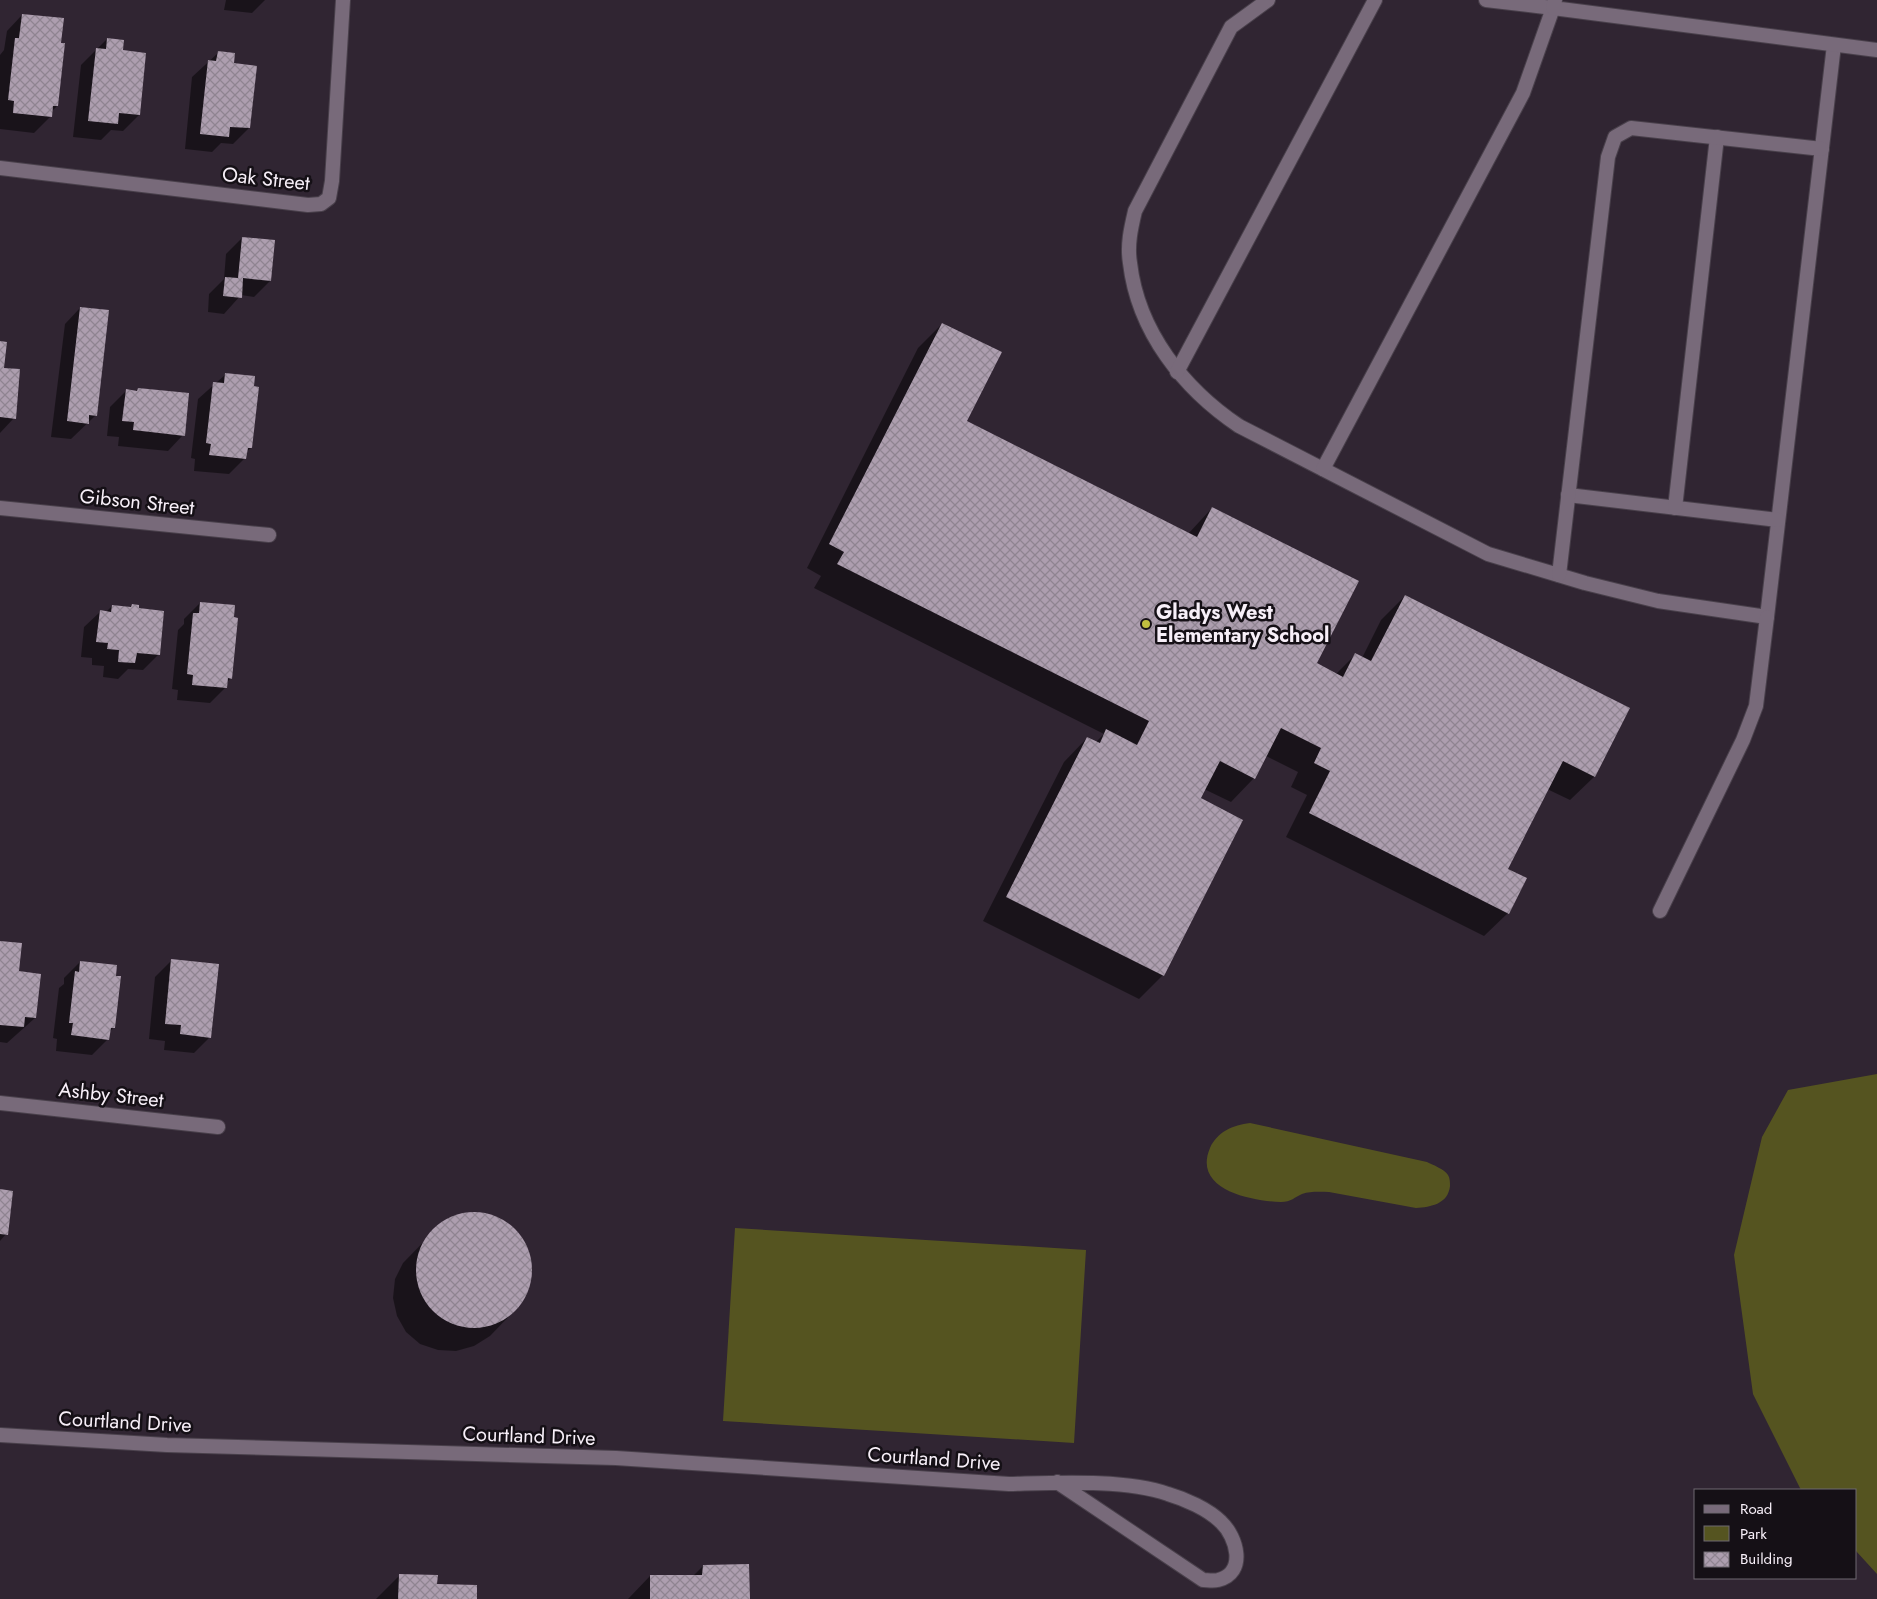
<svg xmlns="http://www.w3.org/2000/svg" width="1877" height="1599" font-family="Jost,sans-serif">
  <defs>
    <pattern id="building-cross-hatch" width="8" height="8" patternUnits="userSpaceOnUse" patternTransform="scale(1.25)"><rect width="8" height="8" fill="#ad9eaf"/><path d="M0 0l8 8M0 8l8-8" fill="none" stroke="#8f8491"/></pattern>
  </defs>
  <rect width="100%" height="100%" fill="#302532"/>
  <g fill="#555420">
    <path d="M1877 1074V1574L1856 1551V1490H1801L1753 1394 1734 1255 1762 1137 1788 1090Z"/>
    <path d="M1250 1123 1427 1162C1433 1165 1444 1169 1448 1175 1450 1178 1450 1183 1450 1186 1448 1204 1431 1207 1416 1208L1329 1192C1320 1192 1311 1191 1302 1194 1295 1197 1291 1202 1281 1202 1252 1201 1192 1190 1210 1148 1217 1132 1233 1125 1250 1123Z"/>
    <path d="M735 1228 1086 1250 1074 1443 723 1421Z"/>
  </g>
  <g fill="#0007">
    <path d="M226 0H265L252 13 224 10Z"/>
    <path d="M22 15 57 106 51 112 50 117 34 133 0 129V55L4 50 7 31Z"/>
    <path d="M107 39 122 52 139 115 123 131 111 130 101 140 73 137 81 65Z"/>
    <path d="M218 53 232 64 249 128 233 144 221 143 212 152 185 149 192 77Z"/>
    <path d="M242 238 270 281 254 297 241 295 224 314 208 312 209 294 224 279 226 254Z"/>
    <path d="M80 308 95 416 71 439 51 437 65 324Z"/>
    <path d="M942 324 966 422 1188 534 1212 508 1315 664 1336 674 1355 655 1362 658 1381 620 1405 596 1628 709 1594 777 1570 800 1547 789 1507 870 1508 913 1484 936 1286 837 1307 795 1291 787 1298 772 1266 756 1254 778 1231 802 1204 789 1199 799 1163 975 1139 999 983 921 1064 762 1087 738 1096 742 1104 734 814 588 821 576 807 568 918 348Z"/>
    <path d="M0 342 3 369 14 418 0 433Z"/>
    <path d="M226 374 251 448 246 452 245 458 229 474 194 471 195 459 191 458 198 399Z"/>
    <path d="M138 389 183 435 168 451 118 446 119 437 107 436 110 407 126 391 135 392Z"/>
    <path d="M200 603 231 678 226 683V687L210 703 177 700 178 690 172 689 178 630 184 624V619Z"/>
    <path d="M132 605 159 654 143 670 128 669 118 679 103 677 104 666 92 665V658L81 657 84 627 100 612H106L112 606 129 608Z"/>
    <path d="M0 942 17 973 35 1018 7 1043 0 1042Z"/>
    <path d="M171 961 210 1037 194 1053 164 1050 165 1041 149 1039 155 977Z"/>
    <path d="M80 962 114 1027 109 1032 108 1039 92 1055 56 1051 57 1039 53 1038 59 988 64 984V978Z"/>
    <path d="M0 1191 6 1234 0 1241Z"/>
    <path d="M476 1214 495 1217 511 1227 523 1241 530 1259 531 1278 525 1296 514 1311 490 1336 474 1346 456 1351 438 1350 420 1344 406 1332 397 1316 393 1298 395 1279 403 1263 440 1225 457 1216Z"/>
    <path d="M703 1566 748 1599H628L650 1576H693Z"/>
    <path d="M399 1576 436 1586 476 1599H376Z"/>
  </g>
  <g fill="url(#building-cross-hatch)">
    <path d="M22 14 64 18 61 43H65L58 106H53L52 117 13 113 14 101 8 100 15 38H19Z"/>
    <path d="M107 38 124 40 123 50 146 53 140 115 119 113 118 124 88 121 96 48 106 49Z"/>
    <path d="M218 51 235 53 234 63 257 66 250 128 230 127 229 137 200 134 208 60 216 61Z"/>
    <path d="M242 237 275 240 271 281 243 278 242 298 223 296 225 277 238 278Z"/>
    <path d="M80 307 109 310 97 416 89 415V424L67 421Z"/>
    <path d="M942 323 1002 352 967 421 1197 537 1212 507 1359 581 1317 663 1343 677 1355 653 1371 661 1405 595 1630 708 1595 777 1563 761 1508 869 1527 878 1509 914 1309 813 1330 771 1314 763 1321 748 1281 728 1255 779 1220 761 1201 798 1243 820 1164 976 1006 897 1087 737 1100 743 1106 729 1137 745 1149 721 837 564 844 552 829 544Z"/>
    <path d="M0 341 7 342 4 368 20 369 16 419 0 417Z"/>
    <path d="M225 373 255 376 254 386 259 387 252 448H248L246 459 209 455 211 444 206 443 213 382 224 383Z"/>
    <path d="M138 388 189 393 185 436 133 430 134 422 122 421 126 389 137 391Z"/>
    <path d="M200 602 235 605 234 617 238 618 232 679 228 678 227 688 192 685 193 675 187 674 193 613H199Z"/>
    <path d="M132 604 139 605V608L164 611 160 655 137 653 135 663 118 662 119 650 107 649 108 643 96 642 100 610 111 612 112 605 131 607Z"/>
    <path d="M0 941 22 943 19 971 41 974 36 1018 25 1017 24 1027 0 1025Z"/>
    <path d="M171 959 219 964 211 1038 180 1034 181 1025 165 1024Z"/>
    <path d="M80 961 117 965 116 976H121L115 1028H111L109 1040 71 1035 73 1023H69L75 971 79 972Z"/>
    <path d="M0 1189 13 1191 8 1235 0 1234Z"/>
    <circle cx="474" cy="1270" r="58"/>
    <path d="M749 1564 750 1599H650V1575H702L703 1565Z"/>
    <path d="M399 1574 438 1575 437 1584 477 1585V1599H398Z"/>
  </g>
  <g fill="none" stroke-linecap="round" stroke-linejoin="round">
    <g stroke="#49404b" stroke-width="16">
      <g id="service">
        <path d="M1268 0 1231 27 1135 211C1131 228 1127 245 1130 263 1138 332 1184 389 1239 426L1488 554 1585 583 1658 601 1767 617 1834 45"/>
        <path d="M1177 372 1375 0"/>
        <path d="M1323 469 1523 93 1553 8 1486 0"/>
        <path d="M1568 495 1778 520"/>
        <path d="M1675 508 1717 137"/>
        <path d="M1559 575 1608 157 1615 137 1631 128 1822 149"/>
        <path d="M1660 911 1743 740 1756 706 1767 617"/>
      </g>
    </g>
    <g stroke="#49404b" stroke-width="16">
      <g id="minor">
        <path d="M1555 0 1553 8 1877 50"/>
        <path d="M0 168 308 205 321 204 329 198 332 181 343 0"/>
        <path d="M0 508 269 535"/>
        <path d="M0 1103 218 1127"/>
        <path d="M0 1435 167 1445 616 1458 1009 1484C1054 1483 1126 1479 1168 1494 1185 1499 1208 1509 1221 1522 1237 1537 1247 1573 1218 1580 1213 1581 1207 1580 1203 1580L1057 1482"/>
      </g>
    </g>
    <use href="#service" stroke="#786a7a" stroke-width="14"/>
    <use href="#minor" stroke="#786a7a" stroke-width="14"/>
  </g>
  <circle fill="#c0be40" stroke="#151016" stroke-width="2" cx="1146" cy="624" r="5"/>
  <g text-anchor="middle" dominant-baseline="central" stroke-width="5" stroke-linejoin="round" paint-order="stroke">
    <g font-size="20" fill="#f7eff8" stroke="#151016">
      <text transform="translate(266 179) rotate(6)">Oak Street</text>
      <text transform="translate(137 502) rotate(6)">Gibson Street</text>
      <text transform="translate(111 1095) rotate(6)">Ashby Street</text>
      <text transform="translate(125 1422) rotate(3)">Courtland Drive</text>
      <text transform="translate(529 1436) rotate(2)">Courtland Drive</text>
      <text transform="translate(934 1459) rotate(4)">Courtland Drive</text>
    </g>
    <g font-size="20" font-weight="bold" fill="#f7eff8" stroke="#151016" text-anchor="start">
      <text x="1156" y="612">Gladys West<tspan x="1156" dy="23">Elementary School</tspan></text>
    </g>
  </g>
  <rect x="1694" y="1489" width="162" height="90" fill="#151016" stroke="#6f6970"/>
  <rect x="1704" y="1505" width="25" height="8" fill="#786a7a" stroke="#6f6970"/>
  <text x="1740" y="1514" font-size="15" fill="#f7eff8">Road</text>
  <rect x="1704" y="1526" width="25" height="15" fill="#555420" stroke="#6f6970"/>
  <text x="1740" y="1539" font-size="15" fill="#f7eff8">Park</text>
  <rect x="1704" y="1552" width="25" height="15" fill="url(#building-cross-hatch)" stroke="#6f6970"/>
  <text x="1740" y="1564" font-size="15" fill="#f7eff8">Building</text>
</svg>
